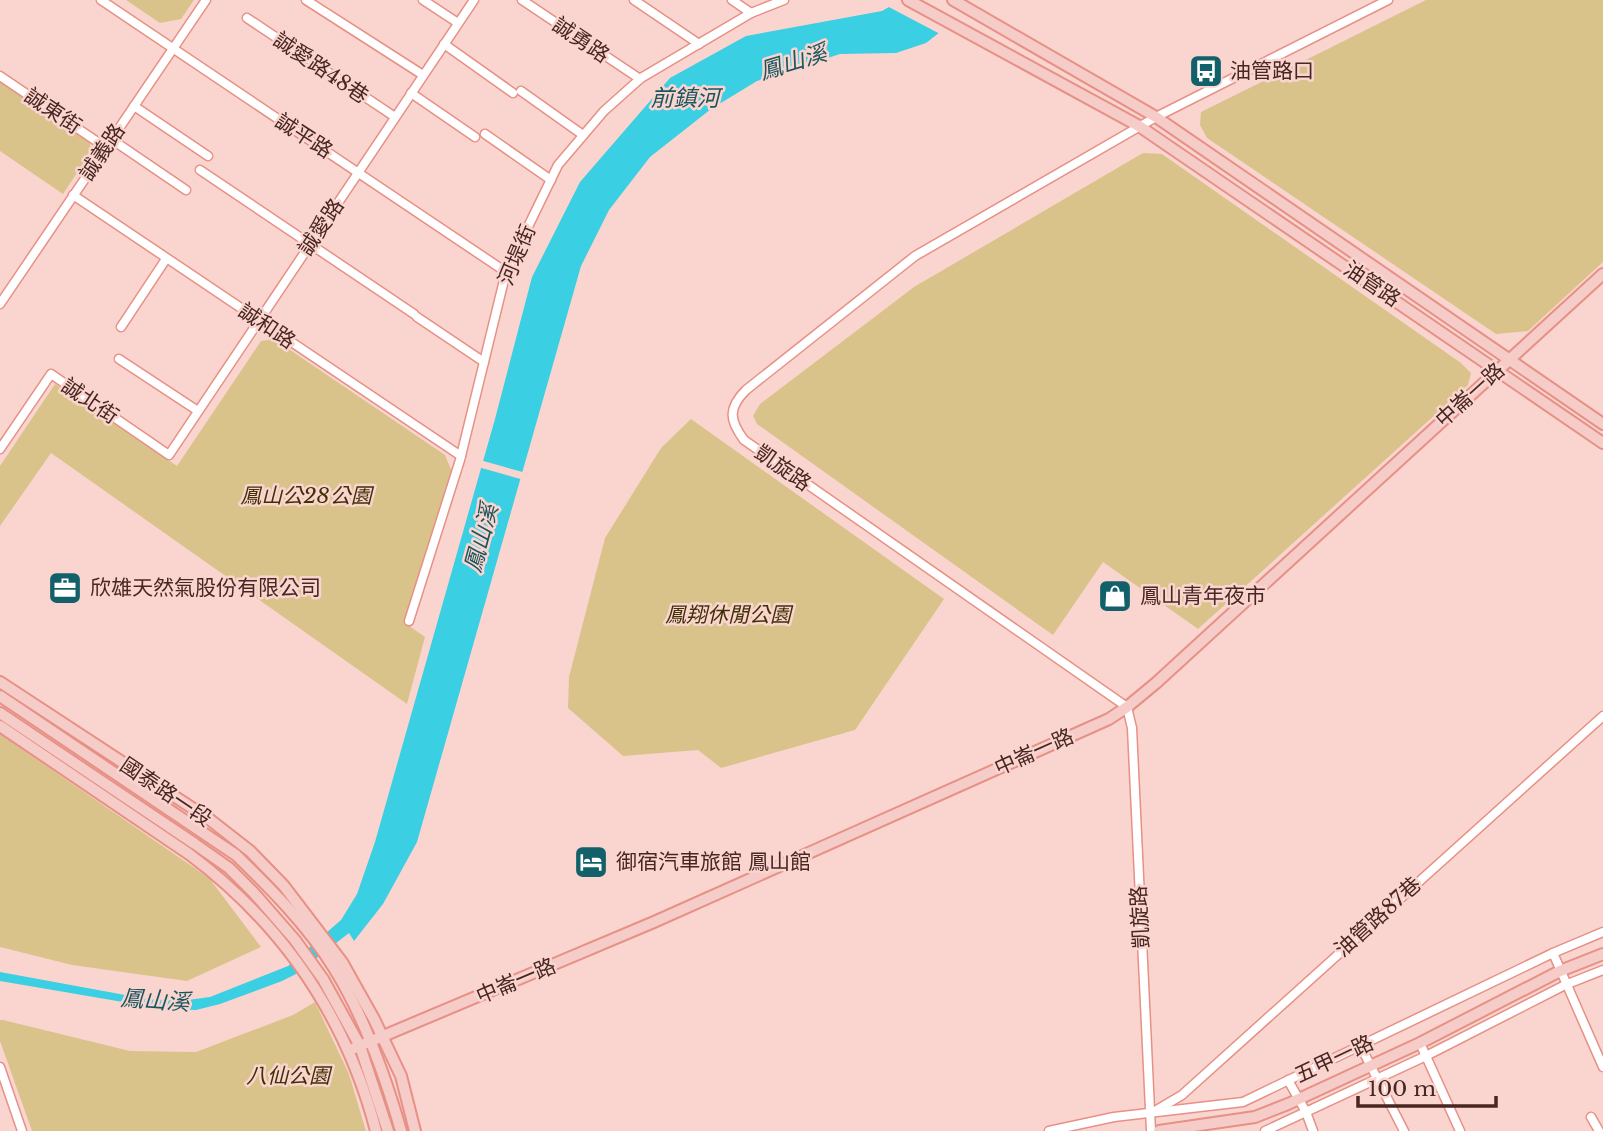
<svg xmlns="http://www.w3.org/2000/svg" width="1603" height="1131" font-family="'Libre Baskerville','Noto Sans TC',serif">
  <rect width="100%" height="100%" fill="#fad5cf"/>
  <g fill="#dac38b">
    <path d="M126 0H194L181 19 160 23Z"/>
    <path d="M1426 0H1603V262L1528 331 1496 334 1207 138 1200 125 1201 112Z"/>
    <path d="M0 82 90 143 91 152 63 194 0 151Z"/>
    <path d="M1143 153 1162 154 1461 363 1471 373 1468 385 1198 629 1103 562 1053 635 757 424 753 416 760 404 914 287Z"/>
    <path d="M274 339 445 455 452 472 405 623 425 637 407 704 51 453 0 526V466L55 384 177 466 261 341Z"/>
    <path d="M691 419 944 599 855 730 721 768 698 750 623 756 568 708 569 677 605 538 661 448Z"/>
    <path d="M0 734 209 878 261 947 187 981 72 965 0 947Z"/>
    <path d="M315 1002 349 1074 366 1131H32L0 1041V1020H3L130 1051 196 1052 293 1015Z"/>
  </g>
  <path fill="#3acfe2" d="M901 0H981L926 43 896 53 840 54 757 81 711 109 650 157 609 210 581 266 417 842 383 904 354 941 349 933 296 974 282 981 220 1004 196 1010 164 1009 0 981V972L147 999 180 1001 210 997 288 966 341 920 357 894 375 842 495 419 532 277 580 182 670 78 746 36 882 11Z"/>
  <g fill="#fad5cf">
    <path d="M894 0H985L942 35 885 5Z"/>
    <path d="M480 460 526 473 524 480 478 467Z"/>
  </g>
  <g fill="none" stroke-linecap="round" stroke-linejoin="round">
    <g stroke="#e79085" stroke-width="11">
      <g id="street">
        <path d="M101 0 506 272"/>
        <path d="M306 0 423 75"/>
        <path d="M423 0 458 23"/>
        <path d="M522 0 640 79"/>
        <path d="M634 0 699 44"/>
        <path d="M732 0 751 13"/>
        <path d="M247 18 395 117"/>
        <path d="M444 44 513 93"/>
        <path d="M0 76 105 147"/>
        <path d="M521 91 583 135"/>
        <path d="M411 93 475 137"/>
        <path d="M134 106 208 156"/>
        <path d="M485 134 551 180"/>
        <path d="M111 139 186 190"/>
        <path d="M200 170 414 314"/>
        <path d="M73 195 461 456"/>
        <path d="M0 304 206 0"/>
        <path d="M417 317 484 362"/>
        <path d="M121 327 166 259"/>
        <path d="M119 359 198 411"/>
        <path d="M0 449 51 374 169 455 474 0"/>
        <path d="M409 621 460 460 506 272 558 165 604 111 641 78 751 13 784 0"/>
        <path d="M1553 953 1603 1067"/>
        <path d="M1420 1043 1460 1131"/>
        <path d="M1361 1047 1404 1131"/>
        <path d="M0 1067 22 1131"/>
        <path d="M1288 1080 1306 1112 1313 1131"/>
        <path d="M1150 1114 1182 1095 1603 716"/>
        <path d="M1591 1117 1599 1131"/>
        <path d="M1049 1131 1114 1117 1243 1102 1553 953 1603 932"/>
        <path d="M1151 1131 1132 728 1127 707 744 440C729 420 728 408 746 390L915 256 1156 117 1388 0"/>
        <path d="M1265 1131 1426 1056 1565 985 1603 970"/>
      </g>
    </g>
    <g stroke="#e79085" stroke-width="14">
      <g id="secondary">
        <path d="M908 0 1139 126 1603 443"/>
        <path d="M953 0 1156 117 1603 424"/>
        <path d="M0 682 209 819 250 851 284 886 342 962 374 1019 401 1076 415 1131"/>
        <path d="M0 696 236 855C271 889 308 926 334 968 365 1018 385 1075 401 1131"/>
        <path d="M0 713 195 844 229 868 254 893 295 940 323 979 360 1046 388 1131"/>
        <path d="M0 726 189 854C284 925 346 1016 376 1131"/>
        <path d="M350 1050 654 922 1109 719 1127 707 1156 683 1603 274"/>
        <path d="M1159 1131 1255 1117 1288 1104 1420 1043 1560 971 1603 954"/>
      </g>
    </g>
    <use href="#street" stroke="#fff" stroke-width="8"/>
    <use href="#secondary" stroke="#f5ccc8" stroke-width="10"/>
  </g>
  <defs>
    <g id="bus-square" transform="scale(1.75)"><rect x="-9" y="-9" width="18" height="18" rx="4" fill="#12606a" stroke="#fad5cf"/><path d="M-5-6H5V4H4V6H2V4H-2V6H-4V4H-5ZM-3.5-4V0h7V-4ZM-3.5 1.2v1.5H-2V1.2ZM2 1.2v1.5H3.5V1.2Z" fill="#fff"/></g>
    <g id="office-square" transform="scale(1.75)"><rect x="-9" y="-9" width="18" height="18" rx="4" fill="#12606a" stroke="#fad5cf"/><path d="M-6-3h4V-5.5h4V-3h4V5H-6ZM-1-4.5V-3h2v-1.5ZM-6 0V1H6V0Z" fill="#fff"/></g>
    <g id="shop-square" transform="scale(1.75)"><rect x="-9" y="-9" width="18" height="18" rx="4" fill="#12606a" stroke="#fad5cf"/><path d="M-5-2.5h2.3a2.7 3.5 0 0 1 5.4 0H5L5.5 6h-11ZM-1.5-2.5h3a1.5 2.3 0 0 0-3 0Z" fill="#fff"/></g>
    <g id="hotel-square" transform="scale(1.75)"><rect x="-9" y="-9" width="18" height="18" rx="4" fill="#12606a" stroke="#fad5cf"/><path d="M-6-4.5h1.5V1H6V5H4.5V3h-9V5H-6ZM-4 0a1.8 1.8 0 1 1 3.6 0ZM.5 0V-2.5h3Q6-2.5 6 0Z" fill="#fff"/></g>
  </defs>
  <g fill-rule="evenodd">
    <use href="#bus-square" x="1206" y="71"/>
    <use href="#office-square" x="65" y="588"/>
    <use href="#shop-square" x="1115" y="596"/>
    <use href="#hotel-square" x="591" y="862"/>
  </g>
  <g text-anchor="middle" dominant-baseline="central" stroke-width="5" stroke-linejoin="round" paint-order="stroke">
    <g font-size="21" fill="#482621" stroke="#fad5cf">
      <text transform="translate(581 40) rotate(34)">誠勇路</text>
      <text transform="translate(321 68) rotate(34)">誠愛路48巷</text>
      <text transform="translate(53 111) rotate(34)">誠東街</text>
      <text transform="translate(304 136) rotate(33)">誠平路</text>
      <text transform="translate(102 152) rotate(-56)">誠義路</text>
      <text transform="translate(321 227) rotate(-56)">誠愛路</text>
      <text transform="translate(517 255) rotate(-67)">河堤街</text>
      <text transform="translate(1372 284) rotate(34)">油管路</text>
      <text transform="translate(267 326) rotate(34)">誠和路</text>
      <text transform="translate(1470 395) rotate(-42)">中崙一路</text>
      <text transform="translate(90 401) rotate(34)">誠北街</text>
      <text transform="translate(783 468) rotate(35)">凱旋路</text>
      <text transform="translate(1034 752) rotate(-24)">中崙一路</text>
      <text transform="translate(166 792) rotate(34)">國泰路一段</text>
      <text transform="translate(1140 917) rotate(-93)">凱旋路</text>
      <text transform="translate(1378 917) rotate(-42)">油管路87巷</text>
      <text transform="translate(516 981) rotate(-23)">中崙一路</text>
      <text transform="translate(1334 1059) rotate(-25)">五甲一路</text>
    </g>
    <g font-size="21" fill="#482621" stroke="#fad5cf" text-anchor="start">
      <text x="1230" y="71">油管路口</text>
      <text x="90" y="588">欣雄天然氣股份有限公司</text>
      <text x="1140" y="596">鳳山青年夜市</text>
      <text x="616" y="862">御宿汽車旅館 鳳山館</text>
    </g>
    <g font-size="21" font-style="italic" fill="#403105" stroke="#fad5cf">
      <text x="306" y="496">鳳山公28公園</text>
      <text x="728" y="615">鳳翔休閒公園</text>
      <text x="288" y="1076">八仙公園</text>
    </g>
    <g font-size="23" font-style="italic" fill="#1b565f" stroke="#fad5cf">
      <text transform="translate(793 62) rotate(-17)">鳳山溪</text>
      <text x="685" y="98">前鎮河</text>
      <text transform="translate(481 538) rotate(-75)">鳳山溪</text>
      <text transform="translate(155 1000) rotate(4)">鳳山溪</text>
    </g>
  </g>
  <path d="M1358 1096v10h138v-10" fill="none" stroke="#482621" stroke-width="3.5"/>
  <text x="1368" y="1096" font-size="21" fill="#482621" stroke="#fad5cf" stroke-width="5" paint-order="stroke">100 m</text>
</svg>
